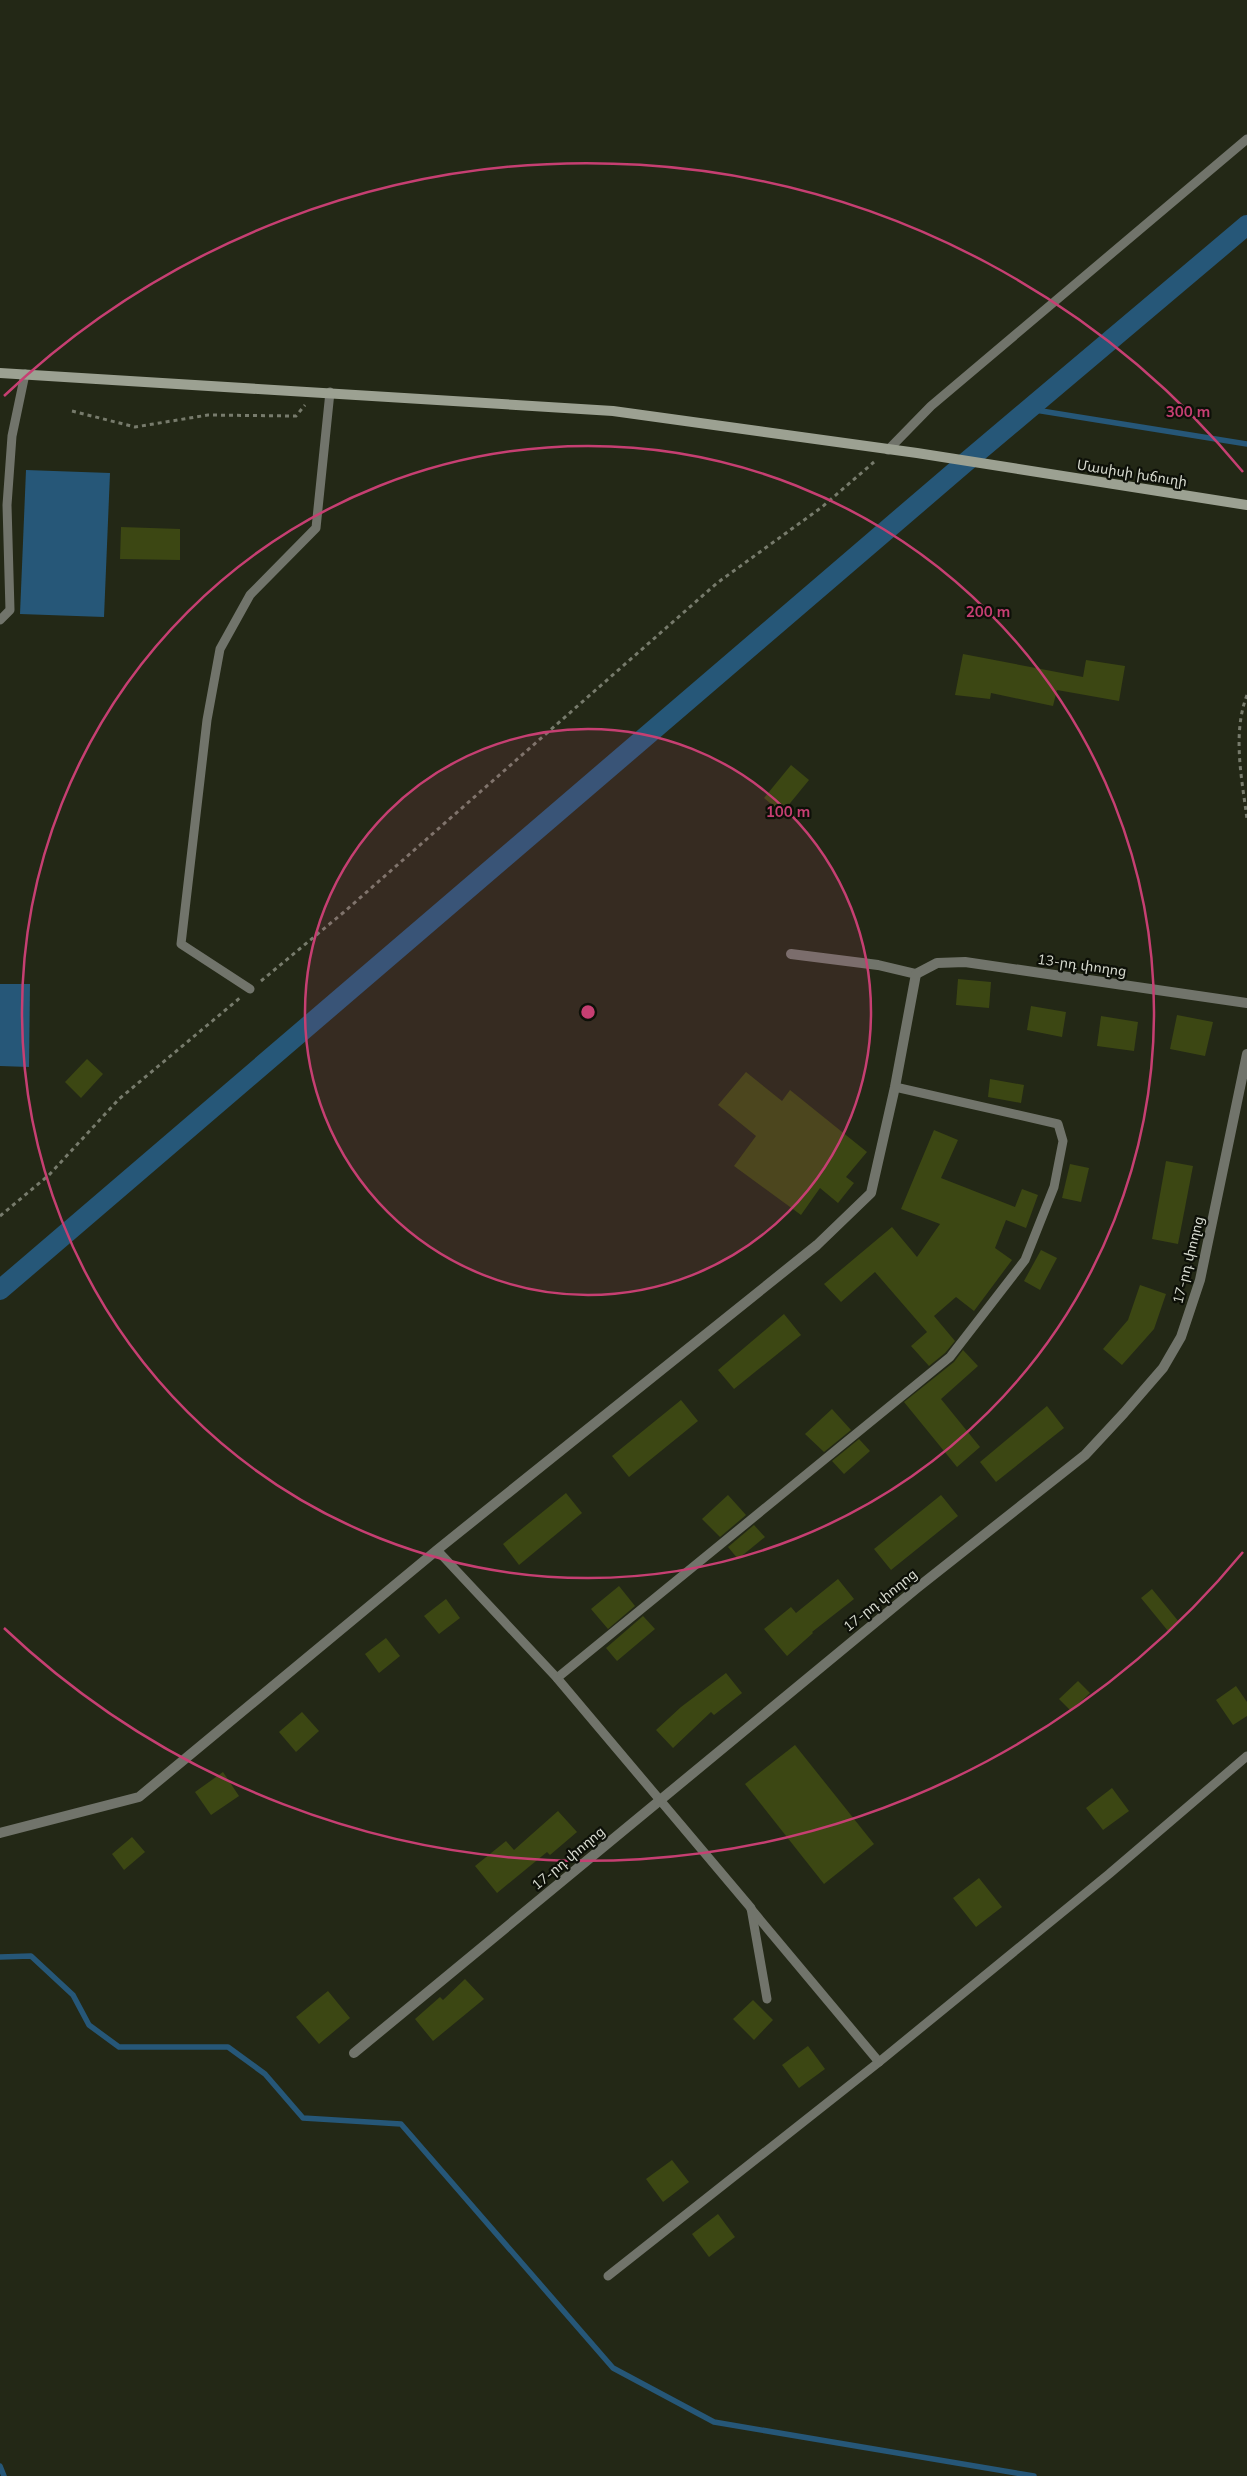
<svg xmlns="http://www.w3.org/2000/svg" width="1247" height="2476" font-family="Mulish,'Noto Sans Armenian',sans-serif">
  <rect width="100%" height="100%" fill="#232816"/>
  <g fill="#265778">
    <path d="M26 470 110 473 104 617 20 614Z"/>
    <path d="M0 984H30L29 1067 0 1066Z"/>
  </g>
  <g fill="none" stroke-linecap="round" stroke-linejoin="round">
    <g stroke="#265778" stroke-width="5.5">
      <path d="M1029 409 1247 444"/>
      <path d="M0 1957 31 1956 73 1995 89 2025 119 2047H228L265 2074 303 2118 401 2124 613 2368 714 2422 1034 2476"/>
      <path d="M0 2466 4 2476"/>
    </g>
    <path stroke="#265778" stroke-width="20" d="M0 1290 966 462 1247 225"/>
  </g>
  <g fill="#3c4713">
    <path d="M121 527 180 529V560L120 559Z"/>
    <path d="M963 654 1083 677 1086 660 1125 666 1119 701 1057 690 1053 706 991 693 990 699 955 695Z"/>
    <path d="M791 765 809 780 782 813 764 798Z"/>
    <path d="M958 979 991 982 989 1008 956 1005Z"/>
    <path d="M1031 1006 1066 1012 1062 1037 1027 1030Z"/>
    <path d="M1177 1015 1213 1022 1205 1056 1170 1049Z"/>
    <path d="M1101 1016 1138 1022 1134 1051 1097 1046Z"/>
    <path d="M87 1059 103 1074 81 1098 65 1082Z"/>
    <path d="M746 1072 782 1101 790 1090 867 1152 846 1177 854 1183 838 1203 820 1188 801 1215 734 1166 756 1136 718 1105Z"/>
    <path d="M990 1079 1024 1085 1021 1103 988 1097Z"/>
    <path d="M934 1130 958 1140 941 1178 1015 1207 1022 1189 1038 1195 1026 1228 1006 1220 995 1248 1012 1260 974 1311 956 1297 934 1316 955 1341 945 1353 929 1366 911 1346 927 1332 875 1272 841 1302 824 1284 892 1227 917 1257 940 1224 901 1209Z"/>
    <path d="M1166 1161 1193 1166 1178 1244 1152 1239Z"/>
    <path d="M1070 1164 1089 1168 1081 1202 1062 1198Z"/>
    <path d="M1041 1250 1057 1258 1040 1290 1024 1281Z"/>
    <path d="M1140 1285 1166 1294 1154 1329 1122 1365 1103 1349 1128 1320Z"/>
    <path d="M784 1314 801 1335 734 1389 718 1370Z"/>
    <path d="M963 1350 978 1366 941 1399 980 1447 957 1467 904 1402 954 1362Z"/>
    <path d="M681 1400 698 1421 629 1477 612 1456Z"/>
    <path d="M1047 1406 1064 1428 996 1482 980 1462Z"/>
    <path d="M832 1409 851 1430 824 1452 805 1434Z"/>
    <path d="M859 1439 870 1451 844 1474 832 1461Z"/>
    <path d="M566 1493 582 1513 519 1565 503 1544Z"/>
    <path d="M728 1495 746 1515 720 1537 702 1519Z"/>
    <path d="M941 1495 958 1516 891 1570 874 1549Z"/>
    <path d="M754 1525 765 1537 738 1559 728 1547Z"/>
    <path d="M838 1579 854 1599 812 1632 813 1633 787 1656 764 1629 791 1607 796 1613Z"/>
    <path d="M619 1586 635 1606 608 1629 591 1609Z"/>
    <path d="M1152 1589 1179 1622 1168 1631 1141 1598Z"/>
    <path d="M446 1599 460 1618 439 1634 424 1616Z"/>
    <path d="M643 1616 655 1629 617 1661 606 1648Z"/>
    <path d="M386 1638 400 1656 379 1673 365 1654Z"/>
    <path d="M726 1673 742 1693 714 1715 711 1712 673 1748 656 1730 681 1707Z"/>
    <path d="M1078 1681 1090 1693 1071 1711 1059 1699Z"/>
    <path d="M1236 1686 1247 1702V1716L1233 1725 1216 1700Z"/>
    <path d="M302 1712 319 1731 296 1752 279 1732Z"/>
    <path d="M795 1745 874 1844 824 1884 745 1784Z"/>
    <path d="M223 1772 239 1796 211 1815 195 1792Z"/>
    <path d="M1112 1788 1129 1811 1103 1830 1086 1808Z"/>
    <path d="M558 1811 577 1832 550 1855 547 1852 497 1893 475 1866 506 1841 514 1850Z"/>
    <path d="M132 1837 145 1852 124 1870 112 1854Z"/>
    <path d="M979 1878 1002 1907 976 1927 953 1898Z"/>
    <path d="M465 1979 484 1999 433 2041 415 2019 440 1997 443 2000Z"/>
    <path d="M328 1991 350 2018 319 2044 296 2017Z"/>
    <path d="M753 2000 773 2020 754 2040 733 2019Z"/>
    <path d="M808 2046 825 2069 799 2088 782 2065Z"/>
    <path d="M672 2160 689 2182 663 2202 646 2179Z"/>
    <path d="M718 2214 735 2237 709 2257 692 2234Z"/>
  </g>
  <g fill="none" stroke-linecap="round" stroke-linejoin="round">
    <g stroke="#777b6c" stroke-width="3" stroke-dasharray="4 4" stroke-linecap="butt">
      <path d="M72 411 135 427 208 415 296 416 305 405"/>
      <path d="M1247 695C1232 734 1242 779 1247 819"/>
      <path d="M261 981 344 912 717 583 822 507 874 462"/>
      <path d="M0 1216 49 1175 119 1099 241 997"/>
    </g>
    <g stroke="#71746b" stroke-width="9">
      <path d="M888 450 931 406 1247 139"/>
      <path d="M0 620 10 610 7 505 12 436 25 374"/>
      <path d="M250 989 181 944 207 720 220 649 250 595 316 528 330 392"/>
      <path d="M437 1550 557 1678 751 1908 767 1999"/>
      <path d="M557 1678 950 1357 1025 1260 1054 1187 1063 1141 1058 1124 895 1087"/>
      <path d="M751 1909 879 2062"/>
      <path d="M608 2276 879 2062 1109 1874 1247 1756"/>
    </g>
    <g stroke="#71746b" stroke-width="10">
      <path d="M791 954 878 965 916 974"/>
      <path d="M916 974 937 963 965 962 1247 1003"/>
      <path d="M0 1833 139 1797 437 1550 817 1245 871 1193 895 1087 916 974"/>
      <path d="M354 2053 917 1588 1085 1455 1124 1413 1163 1368 1181 1337 1200 1280 1247 1054"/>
    </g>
    <path stroke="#9ca192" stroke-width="10" d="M0 373 613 411 917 453 1247 505"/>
  </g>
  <circle cx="588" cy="1012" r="283" fill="#c63f72" fill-opacity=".12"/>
  <g fill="none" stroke="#c63f72" stroke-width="2.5">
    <circle cx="588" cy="1012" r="283"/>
    <circle cx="588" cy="1012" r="566"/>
    <path d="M1243 1552A849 849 0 0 1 4 1628M4 396A849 849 0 0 1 1243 472"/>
  </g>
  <g text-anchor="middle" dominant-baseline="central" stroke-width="4.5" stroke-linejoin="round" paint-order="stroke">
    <g font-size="14" fill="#d6d9ce" stroke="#0d1008">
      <text transform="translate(1132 473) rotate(9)">Մասիսի խճուղի</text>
      <text transform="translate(1082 965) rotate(8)">13-րդ փողոց</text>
      <text transform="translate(1188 1260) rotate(-76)">17-րդ փողոց</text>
      <text transform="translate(880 1600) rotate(-39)">17-րդ փողոց</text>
      <text transform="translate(568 1858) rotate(-40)">17-րդ փողոց</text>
    </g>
  </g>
  <circle cx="588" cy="1012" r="8" fill="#c63f72" stroke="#0d1008" stroke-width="2.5"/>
  <g font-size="15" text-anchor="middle" font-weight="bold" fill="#c63f72" stroke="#0d1008" stroke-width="4.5" stroke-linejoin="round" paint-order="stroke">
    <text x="1188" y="417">300 m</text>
    <text x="988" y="617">200 m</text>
    <text x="788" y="817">100 m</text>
  </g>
</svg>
